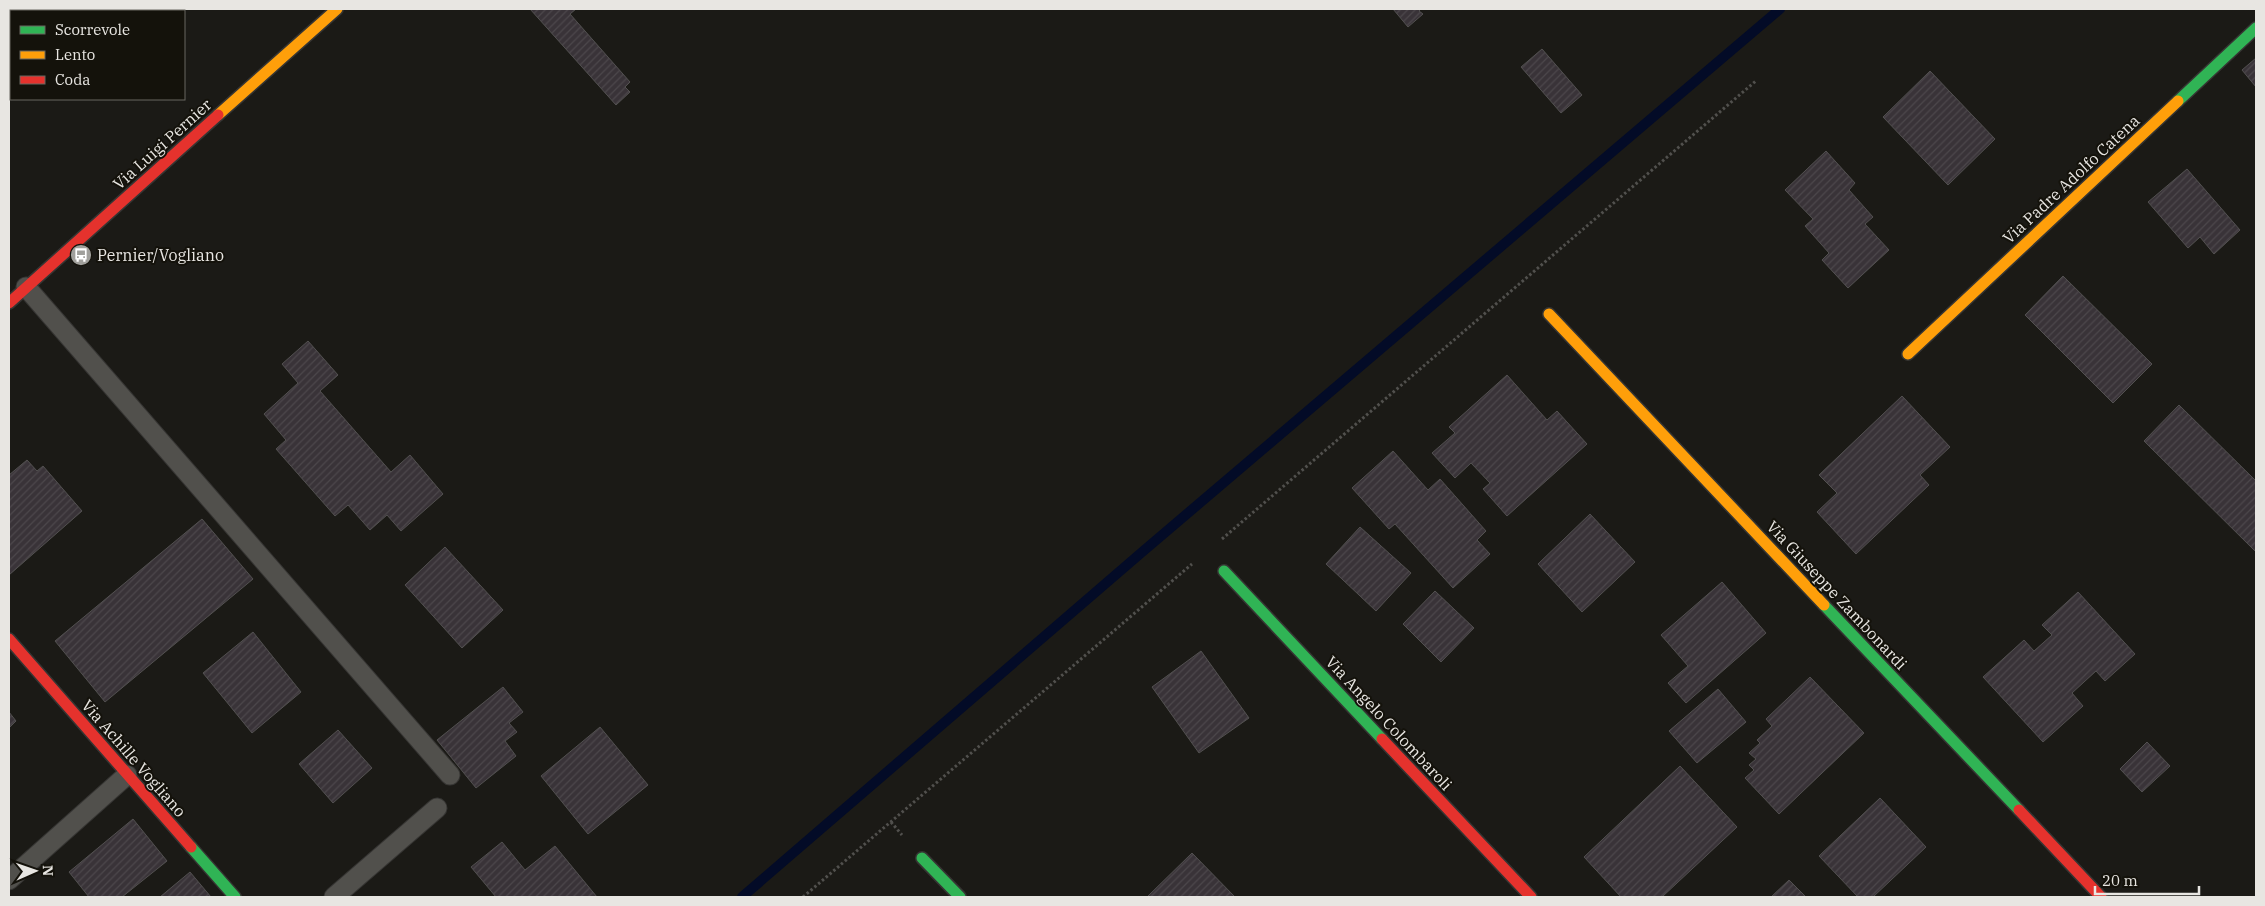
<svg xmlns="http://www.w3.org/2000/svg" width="2265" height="906" font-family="'IBM Plex Serif',serif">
  <defs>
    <pattern id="building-hatch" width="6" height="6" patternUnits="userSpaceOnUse" patternTransform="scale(1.25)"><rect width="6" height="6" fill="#393338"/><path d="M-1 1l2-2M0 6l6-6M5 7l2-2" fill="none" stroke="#4c474b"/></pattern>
  </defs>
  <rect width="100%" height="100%" fill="#1b1a16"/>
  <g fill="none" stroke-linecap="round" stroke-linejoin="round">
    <path stroke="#030b27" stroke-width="10" d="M742 897 1141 553 1780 9"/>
  </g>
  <g fill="url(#building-hatch)" stroke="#525050">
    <path d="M530 9H576L570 14 630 82 625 87 630 92 616 105Z"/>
    <path d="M1393 9H1421L1419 11 1423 14 1408 27Z"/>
    <path d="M1542 49 1582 95 1561 113 1521 67Z"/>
    <path d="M2256 58V87L2242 70Z"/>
    <path d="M1930 71 1995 139 1948 185 1883 117Z"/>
    <path d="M1826 151 1855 183 1849 190 1873 217 1865 224 1889 250 1848 288 1822 260 1829 253 1805 226 1813 219 1785 190Z"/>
    <path d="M2187 169 2240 230 2214 254 2200 237 2188 248 2148 202Z"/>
    <path d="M2063 276 2152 364 2113 403 2025 315Z"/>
    <path d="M308 341 338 375 320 391 391 472 410 455 443 494 401 531 387 515 370 530 348 505 335 516 276 449 286 440 264 414 298 383 282 364Z"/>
    <path d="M1507 375 1547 420 1557 411 1587 444 1507 516 1483 489 1490 483 1471 463 1455 478 1432 453 1455 433 1449 427Z"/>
    <path d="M1902 396 1950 447 1920 475 1929 485 1856 554 1817 512 1837 493 1819 475Z"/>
    <path d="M2179 405 2256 481V552L2144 441Z"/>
    <path d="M1393 451 1428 490 1440 479 1486 531 1477 540 1490 554 1453 588 1395 524 1389 529 1352 488Z"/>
    <path d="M27 460 37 471 43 466 82 511 9 575V475Z"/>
    <path d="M1590 514 1635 562 1582 612 1538 564Z"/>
    <path d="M202 519 253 579 105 702 55 641Z"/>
    <path d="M1360 527 1411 573 1376 611 1326 564Z"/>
    <path d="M445 547 503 610 462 648 405 585Z"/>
    <path d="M1722 582 1766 633 1686 703 1668 683 1688 666 1661 635Z"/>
    <path d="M1435 591 1474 628 1441 662 1403 624Z"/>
    <path d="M2078 592 2135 654 2105 681 2096 671 2072 693 2083 706 2043 742 1983 677 2024 640 2034 651 2052 635 2042 625Z"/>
    <path d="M253 632 301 692 252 733 203 673Z"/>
    <path d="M1201 651 1249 718 1199 753 1152 687Z"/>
    <path d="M1810 677 1864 733 1779 814 1745 778 1754 770 1749 765 1756 759 1749 753 1760 743 1757 740 1772 726 1766 719Z"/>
    <path d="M503 687 523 712 509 723 517 732 505 741 516 756 476 788 437 740Z"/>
    <path d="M1718 689 1746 722 1697 763 1669 731Z"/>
    <path d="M9 712 16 721 9 728Z"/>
    <path d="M600 727 648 785 588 834 541 776Z"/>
    <path d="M338 730 372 768 333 803 299 764Z"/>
    <path d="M2147 742 2170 766 2142 792 2120 769Z"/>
    <path d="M1680 766 1737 827 1662 897H1621L1584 857Z"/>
    <path d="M1880 798 1926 847 1873 897H1858L1819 856Z"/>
    <path d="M133 819 167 861 122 897H89L69 872Z"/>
    <path d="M502 842 525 870 555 846 597 897H496L471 867Z"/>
    <path d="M1192 853 1235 897H1147Z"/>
    <path d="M190 872 211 897H160Z"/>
    <path d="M1789 880 1806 897H1771Z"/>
  </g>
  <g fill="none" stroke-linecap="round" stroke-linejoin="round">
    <g stroke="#363533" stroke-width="21">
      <g id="lane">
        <path d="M26 287 450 775"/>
        <path d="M9 880 127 775"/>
        <path d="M334 897 437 808"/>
      </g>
    </g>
    <g stroke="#363533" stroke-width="14">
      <g id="fast">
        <path d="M2178 101 2256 28"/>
        <path d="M1224 571 1382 739"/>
        <path d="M1824 605 2019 810"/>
        <path d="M191 847 235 897"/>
        <path d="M922 858 960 897"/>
      </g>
    </g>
    <g stroke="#363533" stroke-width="14">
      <g id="slow">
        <path d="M218 115 337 9"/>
        <path d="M1549 314 1824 605"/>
        <path d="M1908 354 2178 101"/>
      </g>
    </g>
    <g stroke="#363533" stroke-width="14">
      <g id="jam">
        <path d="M9 303 218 115"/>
        <path d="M9 639 191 847"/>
        <path d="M1382 739 1531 897"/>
        <path d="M2019 810 2101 897"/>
      </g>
    </g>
    <g stroke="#51504d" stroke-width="3" stroke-dasharray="2.5 2.5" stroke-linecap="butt">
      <path d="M1222 539 1757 80"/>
      <path d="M891 822 902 835"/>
      <path d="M803 897 1192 564"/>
    </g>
    <use href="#lane" stroke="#51504c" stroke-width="19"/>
    <use href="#fast" stroke="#30b455" stroke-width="11"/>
    <use href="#slow" stroke="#ff9f0a" stroke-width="11"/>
    <use href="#jam" stroke="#e5322d" stroke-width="11"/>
  </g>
  <defs>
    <g id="bus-disc" transform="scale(1.125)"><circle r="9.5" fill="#a09f9b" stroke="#14120b"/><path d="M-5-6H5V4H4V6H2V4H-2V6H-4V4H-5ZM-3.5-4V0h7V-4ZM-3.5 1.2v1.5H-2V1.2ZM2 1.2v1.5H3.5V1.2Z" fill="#fff"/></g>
  </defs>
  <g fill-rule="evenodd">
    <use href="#bus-disc" x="81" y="255"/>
  </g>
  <g text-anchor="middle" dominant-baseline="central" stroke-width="4" stroke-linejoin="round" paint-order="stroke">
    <g font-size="16" fill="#e8e6e2" stroke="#14120b">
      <text transform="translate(162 144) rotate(-42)">Via Luigi Pernier</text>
      <text transform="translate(2071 179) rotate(-43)">Via Padre Adolfo Catena</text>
      <text transform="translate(1837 595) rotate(47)">Via Giuseppe Zambonardi</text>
      <text transform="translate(1389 723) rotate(47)">Via Angelo Colombaroli</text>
      <text transform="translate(134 758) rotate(49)">Via Achille Vogliano</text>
    </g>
    <g font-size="16" fill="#e8e6e2" stroke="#14120b" text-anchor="start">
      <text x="97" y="255">Pernier/Vogliano</text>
    </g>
  </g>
  <rect width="2265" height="906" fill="none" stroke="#e8e6e2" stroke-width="20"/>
  <rect x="10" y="10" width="175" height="90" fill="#14120b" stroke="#696761"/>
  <rect x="20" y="26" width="25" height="8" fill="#30b455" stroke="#696761"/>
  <text x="55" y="35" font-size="15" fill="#e8e6e2">Scorrevole</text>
  <rect x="20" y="51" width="25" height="8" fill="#ff9f0a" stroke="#696761"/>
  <text x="55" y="60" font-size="15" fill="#e8e6e2">Lento</text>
  <rect x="20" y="76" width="25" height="8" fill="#e5322d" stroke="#696761"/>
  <text x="55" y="85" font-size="15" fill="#e8e6e2">Coda</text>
  <g transform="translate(35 871) rotate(88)" stroke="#14120b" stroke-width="4" paint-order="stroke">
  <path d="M0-4L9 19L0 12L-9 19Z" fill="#e8e6e2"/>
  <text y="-8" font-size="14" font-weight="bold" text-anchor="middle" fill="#e8e6e2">N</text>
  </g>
  <path d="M2095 886v8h104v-8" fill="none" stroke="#e8e6e2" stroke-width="2.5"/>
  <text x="2102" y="886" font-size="15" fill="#e8e6e2" stroke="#14120b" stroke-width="4" paint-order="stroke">20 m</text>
</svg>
